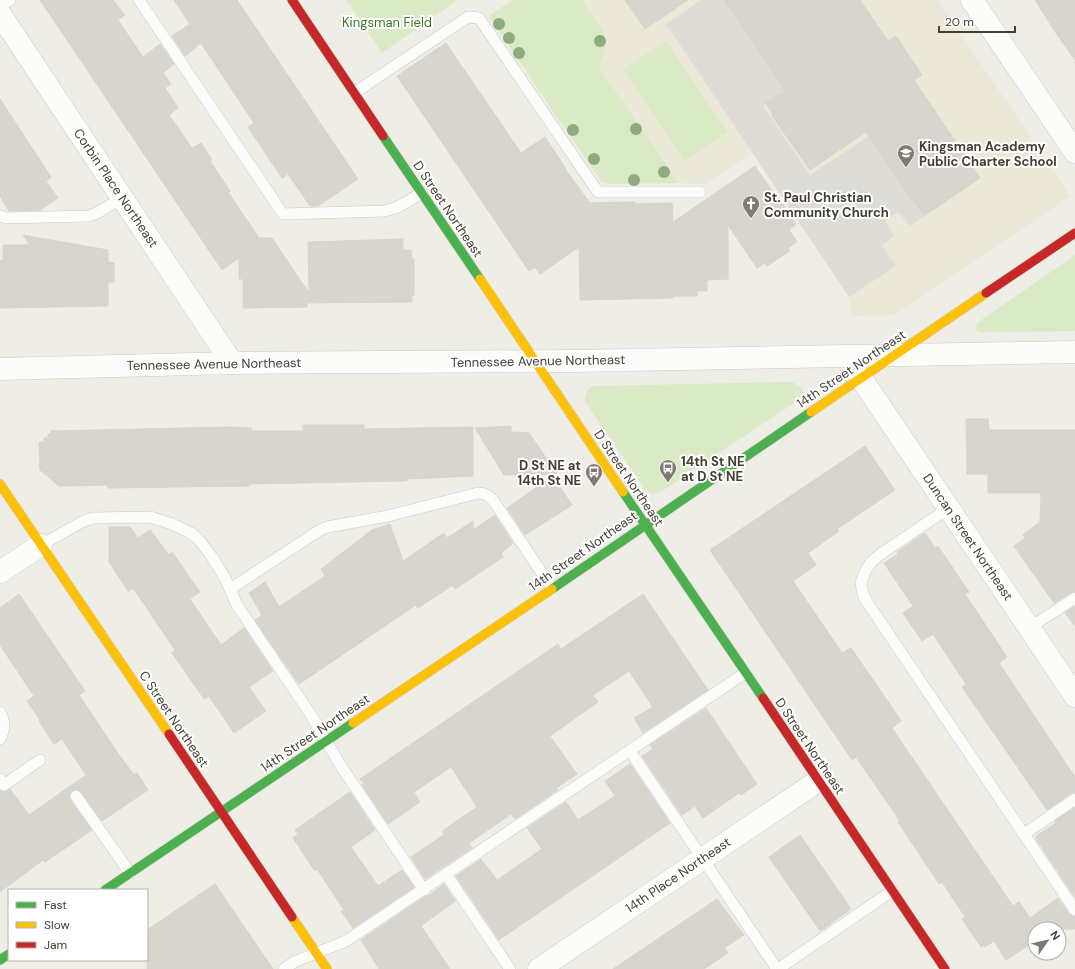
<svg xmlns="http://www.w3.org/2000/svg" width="1075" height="969" font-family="'DM Sans',sans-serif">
  <rect width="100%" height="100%" fill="#eeede6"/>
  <path fill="#ece8d8" d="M582 0H938L1070 196 894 315 852 316 849 297 752 152 705 184 679 183 599 67 606 46 605 34Z"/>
  <g fill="#daeac6">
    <path d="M346 0H458L382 53Z"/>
    <path d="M513 0H582L605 34 606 46 599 67 679 183 609 184 602 182 550 107 489 16Z"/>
    <path d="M666 41 728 132 684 161 623 70Z"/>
    <path d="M1075 255V331L981 332 977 331 975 327 977 323Z"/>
    <path d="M792 382 802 389 803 393 800 399 659 493C652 495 649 493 644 488L585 401C585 394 587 389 593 386Z"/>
  </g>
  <path fill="#dddcd6" d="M701 0H724L785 91 763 106 810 175 869 136 924 216 910 226 898 212 885 221 894 236 882 245 896 266 849 297 666 24Z"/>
  <g fill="#d8d5cf" stroke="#d6d4cc">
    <path d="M40 0H113L125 15 118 20 143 57 160 44 174 64 163 73 171 84 165 88 178 108 169 115 192 148 201 143 211 158 212 160 210 161 230 191 228 192 259 238H272L309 293 308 242 403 239V250H411L412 259H414V295L412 296V302L307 303V307L243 308V279H239V258L222 270Z"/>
    <path d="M174 0H237L358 179 318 206H310L288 174 282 178 248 127 254 123 201 43 185 56 172 36 190 24Z"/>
    <path d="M625 0H688L645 29Z"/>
    <path d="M724 0H860L888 41 896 36 922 75 914 80 980 178 924 216 914 201H913L866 132 810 170 772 116 773 115 766 103 785 91Z"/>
    <path d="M1035 0H1075V60L1056 33Z"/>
    <path d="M446 43 521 153 545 137 566 169H565L590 203 635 202V204L672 203 673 222 755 166 781 204 782 203 796 224 789 230 797 242 788 248 790 251 767 266 765 263 757 268 728 225V279L707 280V291H697V296H673V298L580 300 579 247 540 274 535 267 529 271 397 76Z"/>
    <path d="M0 99 51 177 46 181 58 198 40 210 9 211 0 196Z"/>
    <path d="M23 235 108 250V262L114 263V282H108V306L0 308V261H3V245H30Z"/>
    <path d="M966 419H988L989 430H1075V591L1054 603 1014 546 1025 538 1023 535 1040 522 1041 493H988V474H967Z"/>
    <path d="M303 425H364V429L473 427V476L407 479V481H404L249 484V486L108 488V485L59 486 40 470 39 442H44V438H48V434H50L51 431 229 427 251 428 252 431H303Z"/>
    <path d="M511 426V432L529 433 557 474 504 475 475 428Z"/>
    <path d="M865 446 895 490 837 529 839 531 808 553 816 565 793 581 842 653 851 648 885 697 901 721 892 728 1013 906 1019 902 1030 918 1058 898 1069 914 1075 917V929H1035V941L1006 960 994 941 985 947 984 945 981 947 962 919 965 917 942 882 939 884 898 822 900 821 856 757 852 760 710 550Z"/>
    <path d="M553 476 572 505 525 535 507 508Z"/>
    <path d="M495 515 513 543 501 553 503 557 455 589 453 585 418 608 416 605 299 684 255 620 262 615 249 593 265 582 279 607 325 576 321 569 372 530 390 524 403 561 444 533 447 538 473 521V530Z"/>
    <path d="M109 527H130L138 538 150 530 169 555 172 552 200 592 190 599 221 645 244 628 273 671 249 687 266 711 234 733 209 696 204 699 172 653 175 650 142 601 133 588 128 591 109 562Z"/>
    <path d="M925 533 935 548 938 546 969 592 965 594 1007 657 999 663 1075 777V792L1071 793 1047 810 962 687 966 684 933 634 922 641 903 613 913 606 884 563 898 554 897 552Z"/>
    <path d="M19 594 85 691 79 695 117 752 134 775 137 773 148 790 102 821 81 792 76 789 72 791 69 796 70 800 92 830 45 862 43 860 0 892V791L5 792 10 789 29 815 86 775 62 739 54 744 39 721 40 720 27 701 34 696 0 645V608Z"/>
    <path d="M643 594 708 690 643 733 634 718 653 707 629 671 593 695 598 702 550 736 577 774 556 788 558 790 515 819 511 814 469 843 472 848 425 879 411 857 445 834 442 831 477 807 451 767 414 792 420 802 388 824 362 785 364 783 360 779 558 644 561 649Z"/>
    <path d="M1075 606V626L1065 613Z"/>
    <path d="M706 708 757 784 741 795 739 793 703 818 695 806 682 815 642 756 653 749 650 745Z"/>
    <path d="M630 764 670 823 499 940 456 876 481 859 497 880 542 849 527 828 566 802 578 820 615 796 605 781Z"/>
    <path d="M350 792 375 830 351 847 378 886 402 870 414 887 353 928 341 911 344 910 317 869 315 871 293 838 298 834 295 830Z"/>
    <path d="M1075 807V897L1036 839V836L1056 823 1055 821Z"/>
    <path d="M800 835 851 909 820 931 769 857Z"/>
    <path d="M215 884 273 969H147V930Z"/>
    <path d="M444 884 455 901 421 926 450 969H379L361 940 424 897 428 896Z"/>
    <path d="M717 899 744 935 724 948 728 953 704 969H613Z"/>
  </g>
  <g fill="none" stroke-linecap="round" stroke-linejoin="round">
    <g stroke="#cccac4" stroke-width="12">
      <g id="lane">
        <path d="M139 0 283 214 385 211 398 207 422 193"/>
        <path d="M0 7 10 0"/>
        <path d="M354 93 468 17 479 18 598 192H700"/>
        <path d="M0 216 6 218 88 216 97 213 122 198"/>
        <path d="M949 508 882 553 871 562 865 572 861 582 862 590 865 599 1075 910"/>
        <path d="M41 545 84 521 93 518 150 517 172 524 191 533 199 540 212 557 225 578 237 605 311 715 339 763 424 890"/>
        <path d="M230 589 320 530 327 527 388 516 478 493C485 493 488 495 493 500L552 588"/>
        <path d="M1029 628 1075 598"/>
        <path d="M0 712C5 722 5 729 0 739"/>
        <path d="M630 751 777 969"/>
        <path d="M0 779 4 785 40 760"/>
        <path d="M76 796 130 873"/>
        <path d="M1024 834 1075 799"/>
        <path d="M446 874 510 969"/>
        <path d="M284 969 294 962 346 941 745 673"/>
        <path d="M778 969 892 891"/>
      </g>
    </g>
    <g stroke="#cccac4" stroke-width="23">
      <g id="street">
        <path d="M972 0 1075 152"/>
        <path d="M0 14 232 363"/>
        <path d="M0 369 232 363 574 361 1075 352"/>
        <path d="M861 378 1075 696"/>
        <path d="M0 572 41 545"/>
        <path d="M539 969 818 781"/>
      </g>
    </g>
    <g stroke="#cecabd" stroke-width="10">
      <g id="fast">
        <path d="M383 136 480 279"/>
        <path d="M623 492 763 698"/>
        <path d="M552 589 811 412"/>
        <path d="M105 890 353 723"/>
        <path d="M0 960 9 954"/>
      </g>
    </g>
    <g stroke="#cecabd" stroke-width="10">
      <g id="slow">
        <path d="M480 279 623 492"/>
        <path d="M811 412 986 293"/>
        <path d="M0 484 169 734"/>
        <path d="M353 723 552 589"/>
        <path d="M292 917 327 969"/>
      </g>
    </g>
    <g stroke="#cecabd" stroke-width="10">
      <g id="jam">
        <path d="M292 0 383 136"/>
        <path d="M986 293 1075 233"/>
        <path d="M763 698 945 969"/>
        <path d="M169 734 292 917"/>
      </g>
    </g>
    <use href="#lane" stroke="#fcfcfb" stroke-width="11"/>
    <use href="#street" stroke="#fcfcfb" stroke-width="22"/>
    <use href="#fast" stroke="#4caf50" stroke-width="9"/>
    <use href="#slow" stroke="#ffc107" stroke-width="9"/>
    <use href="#jam" stroke="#c62828" stroke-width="9"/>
  </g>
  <g fill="#8eab7d">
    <circle cx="499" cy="24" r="6"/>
    <circle cx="509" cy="38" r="6"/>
    <circle cx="600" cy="41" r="6"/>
    <circle cx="519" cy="53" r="6"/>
    <circle cx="636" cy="129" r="6"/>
    <circle cx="573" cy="130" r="6"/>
    <circle cx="594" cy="159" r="6"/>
    <circle cx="664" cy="172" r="6"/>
    <circle cx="634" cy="180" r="6"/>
  </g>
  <defs>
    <g id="school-pin" transform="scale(0.9)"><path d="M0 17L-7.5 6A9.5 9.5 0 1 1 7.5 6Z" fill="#807b72" stroke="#fff"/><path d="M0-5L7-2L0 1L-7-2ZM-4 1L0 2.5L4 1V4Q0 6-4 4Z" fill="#fff"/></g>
    <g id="church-pin" transform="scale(0.9)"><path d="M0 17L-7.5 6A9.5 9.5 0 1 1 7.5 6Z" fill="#807b72" stroke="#fff"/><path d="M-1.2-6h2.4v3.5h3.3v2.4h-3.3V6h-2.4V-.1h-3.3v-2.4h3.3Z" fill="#fff"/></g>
    <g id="bus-pin" transform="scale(0.9)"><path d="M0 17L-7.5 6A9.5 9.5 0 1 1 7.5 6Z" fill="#807b72" stroke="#fff"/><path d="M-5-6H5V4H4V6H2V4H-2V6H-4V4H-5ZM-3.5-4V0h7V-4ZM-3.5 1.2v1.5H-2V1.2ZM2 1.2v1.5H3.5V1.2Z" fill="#fff"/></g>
  </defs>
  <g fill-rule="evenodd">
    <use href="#school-pin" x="906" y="153"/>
    <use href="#church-pin" x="751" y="204"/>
    <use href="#bus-pin" x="668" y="468"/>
    <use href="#bus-pin" x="594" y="472"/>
  </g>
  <g text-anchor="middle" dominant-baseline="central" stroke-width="4" stroke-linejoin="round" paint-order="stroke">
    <g font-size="13" fill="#407527" stroke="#fff">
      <text x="387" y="22">Kingsman Field</text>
    </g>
    <g font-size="13" font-weight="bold" fill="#443e33" stroke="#fff" text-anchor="start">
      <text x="919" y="146">Kingsman Academy<tspan x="919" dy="15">Public Charter School</tspan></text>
      <text x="764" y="197">St. Paul Christian<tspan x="764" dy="15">Community Church</tspan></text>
      <text x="681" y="461">14th St NE<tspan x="681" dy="15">at D St NE</tspan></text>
      <text x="581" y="465" text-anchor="end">D St NE at<tspan x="581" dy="15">14th St NE</tspan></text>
    </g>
    <g font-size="13" fill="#443e33" stroke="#fff">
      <text transform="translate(116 188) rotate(56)">Corbin Place Northeast</text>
      <text transform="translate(448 209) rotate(56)">D Street Northeast</text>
      <text transform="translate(538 361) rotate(-1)">Tennessee Avenue Northeast</text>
      <text transform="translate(214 364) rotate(-1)">Tennessee Avenue Northeast</text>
      <text transform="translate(851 369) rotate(-34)">14th Street Northeast</text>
      <text transform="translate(629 478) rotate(56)">D Street Northeast</text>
      <text transform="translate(968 537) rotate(56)">Duncan Street Northeast</text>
      <text transform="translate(583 551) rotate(-35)">14th Street Northeast</text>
      <text transform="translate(174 719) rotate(56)">C Street Northeast</text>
      <text transform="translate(315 733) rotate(-34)">14th Street Northeast</text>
      <text transform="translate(810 746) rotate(56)">D Street Northeast</text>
      <text transform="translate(678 875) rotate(-34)">14th Place Northeast</text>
    </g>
  </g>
  <rect x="8" y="889" width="140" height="72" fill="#ffffff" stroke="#b4b2ad"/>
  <rect x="16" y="902" width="20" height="6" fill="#4caf50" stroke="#b4b2ad"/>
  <text x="44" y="909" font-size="12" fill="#443e33">Fast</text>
  <rect x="16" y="922" width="20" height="6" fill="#ffc107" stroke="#b4b2ad"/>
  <text x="44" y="929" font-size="12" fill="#443e33">Slow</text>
  <rect x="16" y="942" width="20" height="6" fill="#c62828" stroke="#b4b2ad"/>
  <text x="44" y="949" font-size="12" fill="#443e33">Jam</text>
  <g transform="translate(1047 941) rotate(56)"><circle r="19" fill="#ffffff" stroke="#b4b2ad"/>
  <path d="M0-3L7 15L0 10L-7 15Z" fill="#807b72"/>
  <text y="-6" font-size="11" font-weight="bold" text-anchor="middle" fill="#443e33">N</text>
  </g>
  <path d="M939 26v6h76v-6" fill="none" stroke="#443e33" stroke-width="2"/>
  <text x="945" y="26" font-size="12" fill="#443e33" stroke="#ffffff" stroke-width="3" paint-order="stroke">20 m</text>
</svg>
